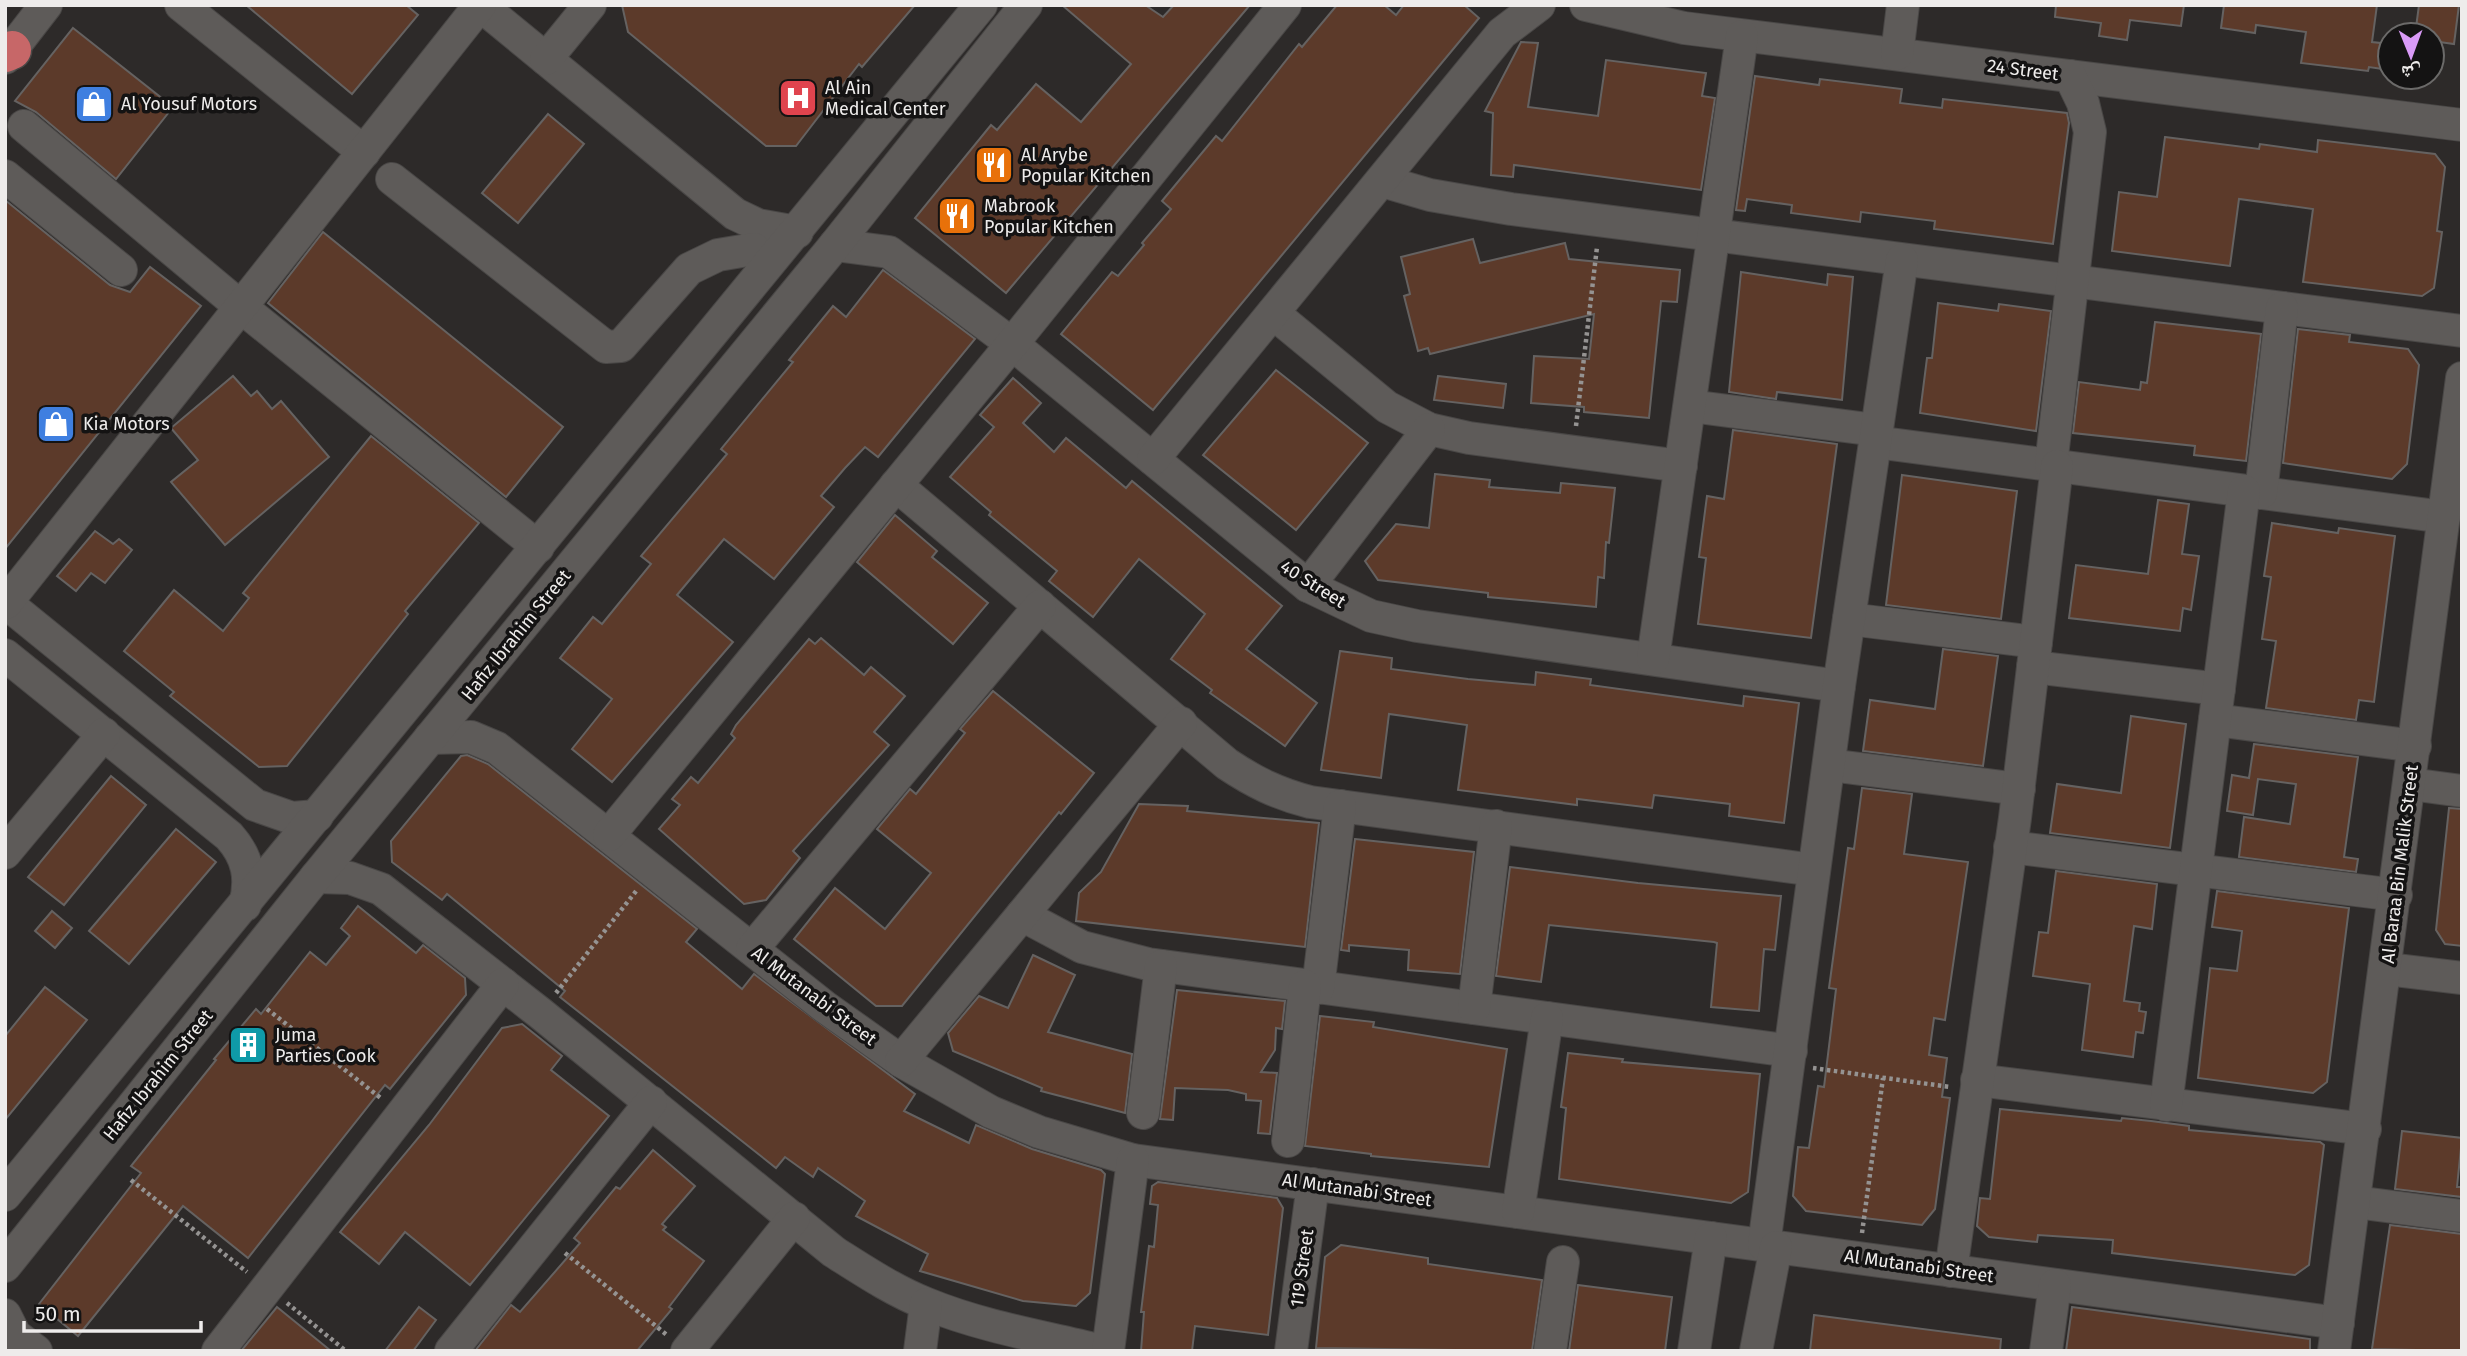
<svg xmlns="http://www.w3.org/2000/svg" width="2467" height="1356" font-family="'Fira Sans','Noto Naskh Arabic',sans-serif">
  <rect width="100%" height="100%" fill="#2d2a29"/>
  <g fill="#5c3a2a" stroke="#656261" stroke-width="2">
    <path d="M246 5H406L418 15 352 94Z"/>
    <path d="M622 5H915L862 67 859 64 796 146H766L628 32Z"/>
    <path d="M1062 5H1145L1163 17 1174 5H1250L1006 293 915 218 991 125 997 130 1036 84 1081 122 1131 64Z"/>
    <path d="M1337 5H1384L1396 15 1404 5H1464L1479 18 1153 410 1061 334 1112 272 1118 276 1144 245 1142 243 1171 209 1162 201 1216 136 1222 141 1299 44 1302 47Z"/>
    <path d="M2056 5H2184L2181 26 2130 20 2127 40 2099 36 2101 23 2055 17Z"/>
    <path d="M2224 5H2377L2372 42 2390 44V70L2369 67 2368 71 2301 63 2306 32 2256 25 2255 33 2221 28Z"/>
    <path d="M2419 5H2459L2454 44 2432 41V35H2415Z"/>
    <path d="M73 28 173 107 116 179 36 112 15 101Z"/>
    <path d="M1521 42 1538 43 1528 107 1598 116 1606 60 1706 73 1702 96 1715 98 1701 190 1514 165 1513 177 1491 175 1493 113 1485 111Z"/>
    <path d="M1755 76 1819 85 1820 79 1902 89 1900 103 1942 108 1943 99 2067 113 2069 123 2053 244 1934 229 1935 221 1861 212 1860 222 1791 213 1792 205 1747 199 1745 211 1736 210Z"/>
    <path d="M548 114 584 144 518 223 482 193Z"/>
    <path d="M2165 137 2259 149 2260 144 2317 152 2318 140 2435 154 2445 167 2437 231 2442 232 2434 288 2422 296 2303 282 2313 209 2239 199 2230 266 2112 251 2119 192 2157 197Z"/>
    <path d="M5 200 110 285 130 292 150 267 201 306 5 549Z"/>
    <path d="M323 232 563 427 506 497 268 303Z"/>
    <path d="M1473 239 1480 263 1565 243 1569 259 1680 270 1677 302 1661 301 1649 418 1584 412V407L1531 403 1534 356 1589 359 1594 314 1430 354 1428 348 1418 351 1404 296 1410 294 1401 257Z"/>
    <path d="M883 270 975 339 878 457 865 447 845 468 821 496 834 507 774 579 724 539 677 595 733 642 612 782 572 749 612 699 560 658 593 617 602 624 651 564 641 556 727 454 721 449 793 362 789 360 833 306 846 317Z"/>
    <path d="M1741 272 1827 285 1828 274 1853 277 1842 400 1777 392 1776 399 1729 392Z"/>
    <path d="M1938 303 1998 311 1999 304 2051 311 2036 431 1920 413 1927 358H1932Z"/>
    <path d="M2155 322 2261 334 2246 461 2194 455 2195 446 2073 433 2079 382 2140 390 2141 382 2147 383Z"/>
    <path d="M2298 329 2350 335 2349 342 2408 349 2419 365 2407 464 2392 479 2283 463Z"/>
    <path d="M1276 370 1368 443 1296 530 1203 455Z"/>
    <path d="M233 376 251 396 257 391 272 409 281 401 329 457 225 545 171 482 198 460 171 428Z"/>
    <path d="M1438 376 1506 384 1503 408 1434 400Z"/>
    <path d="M1013 378 1041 403 1023 423 1054 452 1066 438 1126 488 1132 481 1282 606 1246 649 1317 703 1285 746 1210 693 1212 690 1171 659 1205 614 1139 559 1093 617 1049 581 1057 571 989 515 991 512 950 477 994 427 980 415Z"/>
    <path d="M1733 430 1837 444 1811 638 1698 624 1706 558 1699 557 1707 496 1724 499Z"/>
    <path d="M371 436 479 523 405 611 408 614 287 766 259 767 170 696 174 692 124 651 174 590 223 631 249 598 243 593Z"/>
    <path d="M1435 474 1490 480 1489 487 1560 493 1561 483 1615 488 1609 543 1606 542 1604 578 1598 577 1596 607 1488 597V593L1378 580 1365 561 1396 524 1429 528Z"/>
    <path d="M1902 475 2017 491 2001 619 1886 605Z"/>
    <path d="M2158 500 2189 504 2182 554 2199 556 2191 610 2183 608 2180 631 2069 618 2076 565 2148 574Z"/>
    <path d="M895 515 937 551 932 557 988 603 953 644 857 562Z"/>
    <path d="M2272 523 2338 533 2339 528 2395 536 2374 702 2359 700 2356 720 2266 708 2276 641 2262 639 2271 577 2264 576Z"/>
    <path d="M95 531 113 544 119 539 132 550 105 583 91 573 76 591 57 576Z"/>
    <path d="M821 638 864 675 871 667 905 696 874 732 889 745 793 851 800 858 766 900 744 904 659 829 680 805 672 799 691 777 698 783 735 738 731 734 736 725 809 639 815 644Z"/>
    <path d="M1943 649 1998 656 1983 766 1863 751 1870 700 1935 709Z"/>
    <path d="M1340 651 1392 658 1391 669 1468 679 1535 685 1536 672 1591 679 1590 685 1743 706 1744 696 1799 703 1784 823 1729 816 1730 804 1654 795 1652 808 1577 799V805L1458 790 1467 725 1389 714 1381 778 1321 770Z"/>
    <path d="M993 691 1094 773 1061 814 1059 812 902 1006H876L794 939 835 888 885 929 931 873 877 829 910 789 916 794 965 733 960 729Z"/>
    <path d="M2131 716 2186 724 2170 848 2050 833 2057 784 2121 793Z"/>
    <path d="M2254 744 2358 757 2344 857 2358 859 2356 872 2239 857 2244 817 2290 824 2296 784 2258 779 2253 815 2227 811 2232 775 2249 778Z"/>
    <path d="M467 755 488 764 697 929 686 942 742 989 754 974 915 1094 904 1111 969 1143 976 1125 1032 1149 1101 1170 1105 1174 1090 1293 1076 1306 1023 1301 920 1271 928 1254 856 1216 865 1201 818 1168 813 1177 785 1157 776 1168 560 997 565 991 447 894 442 900 392 862 391 841 461 756Z"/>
    <path d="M111 776 146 805 64 905 28 877Z"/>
    <path d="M1862 788 1912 794 1904 854 1968 862 1945 1020 1934 1018 1929 1055 1947 1058 1942 1097 1950 1098 1935 1209 1922 1225 1806 1211 1793 1196 1798 1147 1809 1148 1818 1086 1824 1087 1836 989 1829 988 1848 848 1854 849Z"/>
    <path d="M1139 804 1188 806 1187 811 1319 823 1305 947 1076 921 1079 893 1101 872Z"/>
    <path d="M2449 808 2462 809V946L2445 944 2436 930Z"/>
    <path d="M176 829 216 862 129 964 89 931Z"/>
    <path d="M1355 839 1474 852 1460 974 1408 970 1409 950 1349 945V951L1341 950Z"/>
    <path d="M1510 867 1638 883 1781 896 1775 950 1764 949 1759 1011 1711 1007 1717 943 1714 942 1549 925 1541 982 1496 976Z"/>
    <path d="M2056 871 2157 884 2152 929 2134 926 2124 1001 2140 1003 2139 1011 2146 1012 2143 1033 2136 1032 2133 1057 2082 1050 2090 984 2033 976 2039 932 2048 933Z"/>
    <path d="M2217 891 2349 908 2327 1082 2313 1093 2198 1078 2210 968 2237 971 2242 931 2212 927Z"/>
    <path d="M358 906 416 953 423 945 465 978 466 995 390 1089 385 1085 248 1258 183 1206 78 1336 39 1304 141 1173 131 1166 216 1060 214 1059 256 1009 261 1014 310 952 326 965 350 936 341 928Z"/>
    <path d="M52 911 72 928 55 948 35 931Z"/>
    <path d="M1033 955 1075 975 1048 1032 1132 1054 1125 1113 1041 1091 1042 1088 953 1051 948 1033 979 996 1008 1008Z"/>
    <path d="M45 987 87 1020 5 1120V1036Z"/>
    <path d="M1177 990 1285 1001 1282 1029 1276 1028 1275 1050 1261 1072 1277 1073 1270 1134 1258 1133 1261 1101 1246 1100V1094L1228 1090 1175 1088 1173 1120 1160 1119Z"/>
    <path d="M1320 1016 1374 1022 1373 1027 1507 1049 1489 1167 1371 1156V1154L1305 1146Z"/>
    <path d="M522 1024 562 1056 551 1070 609 1116 470 1285 405 1232 379 1264 340 1232 429 1125 502 1028Z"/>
    <path d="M1568 1053 1623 1059 1622 1062 1760 1074 1748 1192 1731 1203 1559 1179 1566 1108 1561 1107Z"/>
    <path d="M2000 1109 2121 1121 2122 1118 2151 1121 2189 1126V1130L2320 1142 2324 1145 2309 1265 2295 1275 2112 1253 2113 1240 2038 1235 2037 1242 1989 1237 1977 1226 1980 1198 1990 1199Z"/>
    <path d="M2402 1131 2462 1138 2457 1187H2462V1197L2395 1189Z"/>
    <path d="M653 1150 695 1186 662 1224 666 1227 663 1230 704 1261 669 1307 672 1309 637 1351H475L511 1305 520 1312 580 1243 574 1238 616 1187 620 1189Z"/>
    <path d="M1158 1182 1277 1198 1283 1208 1268 1335 1195 1326 1192 1351H1141L1144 1312H1141L1149 1246 1154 1247 1158 1205 1150 1204 1152 1186Z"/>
    <path d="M2390 1225 2462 1234V1351L2372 1349Z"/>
    <path d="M1341 1245 1428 1258V1264L1542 1280 1532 1351 1316 1348 1325 1257Z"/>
    <path d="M1578 1285 1672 1297 1665 1351H1569Z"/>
    <path d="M277 1307 331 1351H241Z"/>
    <path d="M419 1307 436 1320 413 1351H385Z"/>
    <path d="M2072 1307 2310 1339V1351H2066Z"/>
    <path d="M1814 1315 2001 1339 2000 1351H1810Z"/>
  </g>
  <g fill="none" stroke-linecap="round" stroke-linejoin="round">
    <g stroke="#494746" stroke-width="34">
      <g id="minor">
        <path d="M181 5 364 152"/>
        <path d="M480 5 735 214 758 225 797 232"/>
        <path d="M1586 5 1684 28 2462 125"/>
        <path d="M1897 54 1903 5"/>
        <path d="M5 58 46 5"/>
        <path d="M546 59 590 5"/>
        <path d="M24 126 241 307 538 547"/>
        <path d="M5 176 121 270"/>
        <path d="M392 179 606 347 621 346 689 269 718 255 754 249"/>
        <path d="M1382 181 1430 195 1511 209 2462 331"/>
        <path d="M835 245 889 252 1012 344 1308 586 1371 616 1417 626 1839 686"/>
        <path d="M1273 313 1387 407 1429 429 1469 438 1681 466"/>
        <path d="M1690 406 1876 430"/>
        <path d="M1875 442 2444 517"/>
        <path d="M1153 459 1502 33 1539 5"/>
        <path d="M2051 465 2090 132 2083 103 2070 76"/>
        <path d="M896 485 1227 764C1254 782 1278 794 1310 802L1814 870"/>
        <path d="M2261 493 2282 308"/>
        <path d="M1308 586 1429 429"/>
        <path d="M5 602 255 805 292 818 317 816"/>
        <path d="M6 603 480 5"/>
        <path d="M1849 619 2036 642"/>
        <path d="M5 655 229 836C248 857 252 878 245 905"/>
        <path d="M1653 659 1742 36"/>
        <path d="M2033 667 2219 689"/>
        <path d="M2215 720 2415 746"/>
        <path d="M430 738 471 737 497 748 825 1007 901 1061 991 1112 1039 1132 1133 1160 2338 1323"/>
        <path d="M1829 765 2019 789"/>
        <path d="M2410 784 2462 791"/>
        <path d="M609 835 1012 344 1285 5"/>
        <path d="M2010 847 2396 895"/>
        <path d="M5 853 104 734"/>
        <path d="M316 877 350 878 381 889 540 1013 834 1252C864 1271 894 1291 927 1304 983 1327 1045 1337 1103 1351"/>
        <path d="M1022 915 1082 947 1148 964 1791 1051"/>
        <path d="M752 949 1040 606"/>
        <path d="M2387 969 2462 978"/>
        <path d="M1318 988 1340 806"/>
        <path d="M1474 1008 1496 826"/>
        <path d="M901 1061 1181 723"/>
        <path d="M1977 1080 2365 1129"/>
        <path d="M2166 1105 2244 491"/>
        <path d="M1143 1113 1161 966"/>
        <path d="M1288 1141 1305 986"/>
        <path d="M5 1195 981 5"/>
        <path d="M2355 1202 2462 1216"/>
        <path d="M1518 1212 1547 1018"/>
        <path d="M1764 1245 1839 686 1902 260"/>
        <path d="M5 1266 316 877 835 245 1026 5"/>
        <path d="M1951 1271 2015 818 2057 466"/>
        <path d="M5 1315 15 1335 36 1351"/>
        <path d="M218 1351 503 984"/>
        <path d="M451 1351 651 1102"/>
        <path d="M687 1351 794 1218"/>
        <path d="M920 1351 926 1304"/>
        <path d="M1108 1351 1133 1160"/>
        <path d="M1291 1351 1313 1184"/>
        <path d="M1550 1351 1563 1262"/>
        <path d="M1694 1351 1711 1238"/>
        <path d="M1756 1351 1776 1247"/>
        <path d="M2046 1351 2055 1285"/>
        <path d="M2334 1351 2462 378"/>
      </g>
    </g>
    <g stroke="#494746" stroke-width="41">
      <path id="highway" d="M5 53 12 50"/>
    </g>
    <g stroke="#959392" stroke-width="4.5" stroke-dasharray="3.5 3.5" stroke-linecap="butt">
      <path d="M1576 426 1597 247"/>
      <path d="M556 993 637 890"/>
      <path d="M267 1009 382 1099"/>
      <path d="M1813 1068 1950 1087"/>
      <path d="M131 1180 247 1272"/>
      <path d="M1862 1233 1883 1078"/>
      <path d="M565 1253 667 1335"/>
      <path d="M287 1303 346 1351"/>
    </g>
    <use href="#minor" stroke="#5e5b59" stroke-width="32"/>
    <use href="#highway" stroke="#c76768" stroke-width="38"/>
  </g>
  <defs>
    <g id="hospital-square" transform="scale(2.0125)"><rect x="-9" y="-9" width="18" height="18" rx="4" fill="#e0444e" stroke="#141313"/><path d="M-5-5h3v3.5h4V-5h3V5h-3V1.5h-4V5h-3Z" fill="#fff"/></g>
    <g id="shop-square" transform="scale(2.0125)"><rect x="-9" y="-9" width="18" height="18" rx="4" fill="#3f7fe0" stroke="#141313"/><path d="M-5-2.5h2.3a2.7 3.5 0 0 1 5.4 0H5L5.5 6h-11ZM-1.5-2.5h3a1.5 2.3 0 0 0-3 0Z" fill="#fff"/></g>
    <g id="restaurant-square" transform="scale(2.0125)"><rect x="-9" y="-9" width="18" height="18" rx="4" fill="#e8710a" stroke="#141313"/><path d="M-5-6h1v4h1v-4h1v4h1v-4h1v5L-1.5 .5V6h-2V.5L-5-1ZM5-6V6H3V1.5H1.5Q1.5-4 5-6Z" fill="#fff"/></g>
    <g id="building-square" transform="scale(2.0125)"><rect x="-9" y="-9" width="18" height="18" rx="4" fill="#0f9aa8" stroke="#141313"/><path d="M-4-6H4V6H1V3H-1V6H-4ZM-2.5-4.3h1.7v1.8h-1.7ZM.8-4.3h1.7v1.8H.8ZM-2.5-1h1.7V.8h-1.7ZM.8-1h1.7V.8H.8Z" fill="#fff"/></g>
  </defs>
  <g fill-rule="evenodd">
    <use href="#hospital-square" x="798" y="98"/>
    <use href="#shop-square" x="94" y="104"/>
    <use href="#restaurant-square" x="994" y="165"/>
    <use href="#restaurant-square" x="957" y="216"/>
    <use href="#shop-square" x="56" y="424"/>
    <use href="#building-square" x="248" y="1045"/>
  </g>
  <g text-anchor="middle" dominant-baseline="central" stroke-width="7" stroke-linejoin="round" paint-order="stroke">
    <g font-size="18" fill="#eeeceb" stroke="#141313">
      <text transform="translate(2023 70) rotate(7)">24 Street</text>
      <text transform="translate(1313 584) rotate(32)">40 Street</text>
      <text transform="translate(516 635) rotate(-51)">Hafiz Ibrahim Street</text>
      <text transform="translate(2400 864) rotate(-83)">Al Baraa Bin Malik Street</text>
      <text transform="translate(814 996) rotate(37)">Al Mutanabi Street</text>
      <text transform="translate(158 1075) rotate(-51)">Hafiz Ibrahim Street</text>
      <text transform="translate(1357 1190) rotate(8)">Al Mutanabi Street</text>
      <text transform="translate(1919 1266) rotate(8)">Al Mutanabi Street</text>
      <text transform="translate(1302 1268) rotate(-82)">119 Street</text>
    </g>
    <g font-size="18" fill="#eeeceb" stroke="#141313" text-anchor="start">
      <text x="825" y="88">Al Ain<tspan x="825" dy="21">Medical Center</tspan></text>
      <text x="121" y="104">Al Yousuf Motors</text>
      <text x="1021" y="155">Al Arybe<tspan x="1021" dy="21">Popular Kitchen</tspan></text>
      <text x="984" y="206">Mabrook<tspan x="984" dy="21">Popular Kitchen</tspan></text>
      <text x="83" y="424">Kia Motors</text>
      <text x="275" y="1035">Juma<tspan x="275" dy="21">Parties Cook</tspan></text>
    </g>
  </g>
  <rect width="2467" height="1356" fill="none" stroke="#eeeceb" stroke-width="14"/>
  <g transform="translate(2411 56) rotate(179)"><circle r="33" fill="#141313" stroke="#6b6a69" stroke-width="2"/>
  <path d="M0-5L12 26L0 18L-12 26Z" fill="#d99af7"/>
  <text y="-10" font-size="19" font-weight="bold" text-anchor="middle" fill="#eeeceb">ش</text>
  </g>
  <path d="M24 1321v10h177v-10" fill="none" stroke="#eeeceb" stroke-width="3.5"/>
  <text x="35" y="1321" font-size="21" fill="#eeeceb" stroke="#141313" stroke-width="5" paint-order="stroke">50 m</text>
</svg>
